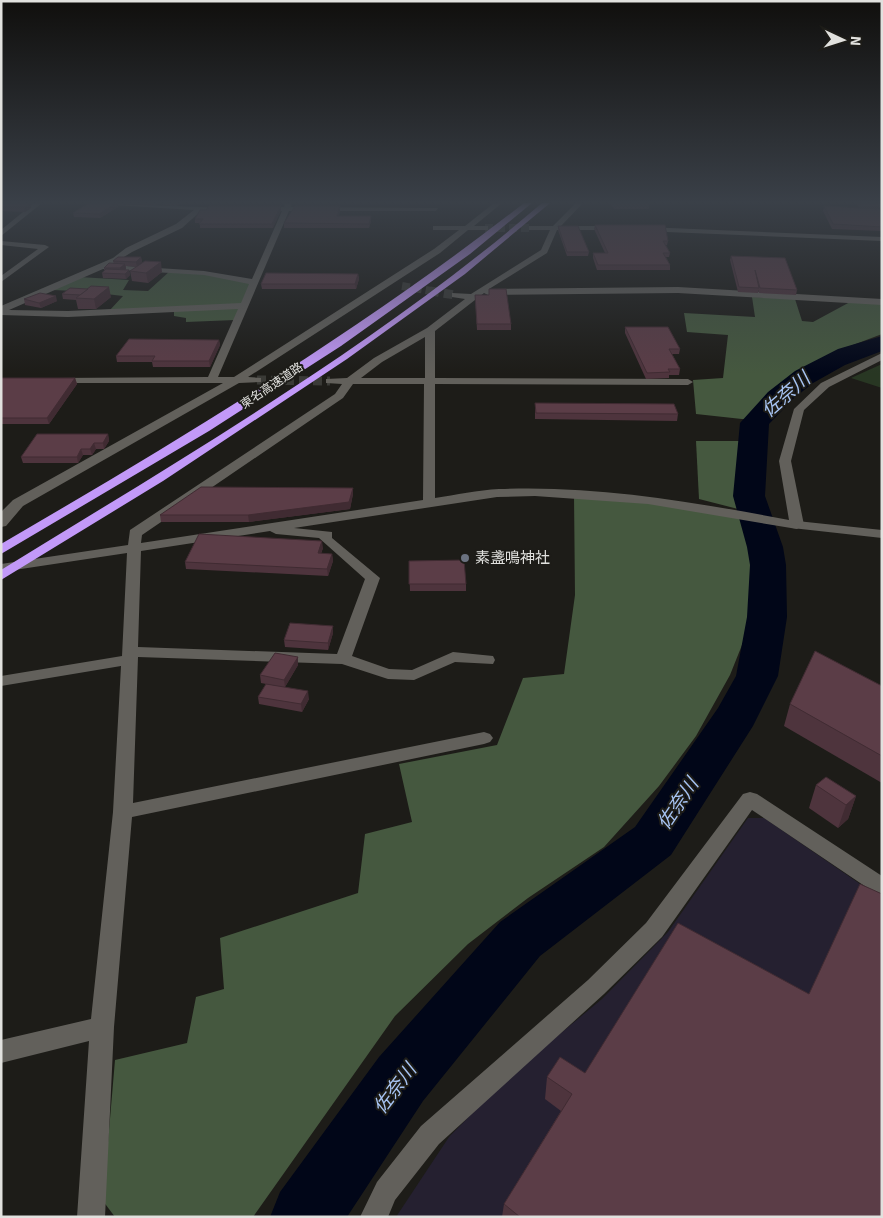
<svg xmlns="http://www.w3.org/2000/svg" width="883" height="1218" font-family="Signika,'Noto Sans JP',sans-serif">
  <rect width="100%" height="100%" fill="#1d1c18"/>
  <path fill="#252030" d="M748 818H764L882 899V1217H396L449 1137 508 1077 602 999 668 932Z"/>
  <path fill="#283723" d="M882 364V388L851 378Z"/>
  <g fill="#45583f">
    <path d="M170 271 202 274 251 282 241 305 109 311 123 296 106 294 103 292 52 290 79 277 129 280 123 290 148 291Z"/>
    <path d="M752 297 795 299 802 321 813 322 850 302 882 304V334C847 347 811 360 782 385 771 395 761 409 751 420L696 414 693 380 723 378 728 335 687 332 684 313 755 317Z"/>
    <path d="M241 307 235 320 186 322V318L174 316V311Z"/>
    <path d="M696 441H743L742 510 699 499Z"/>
    <path d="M574 495 696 508 745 520 751 546 752 590 746 635 730 675 696 736 659 786 604 847 528 898 468 944 395 1016 253 1217H115L103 1201 115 1060 187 1043 196 997 224 989 220 938 358 893 365 834 412 822 399 764 497 745 523 678 564 674 575 595Z"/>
  </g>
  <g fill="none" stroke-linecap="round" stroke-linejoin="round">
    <path fill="#010618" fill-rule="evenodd" d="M882 336V351L845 365 813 383 793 399 769 424 765 496 783 547 786 565 787 617 778 676 753 726 671 855 540 956 423 1101 347 1217H270L280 1192 379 1057 500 922 635 827 718 708 736 676 747 617 750 565 747 547 733 496 740 423 768 392 795 371 838 349Z"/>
    <g stroke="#3a3a36" stroke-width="8" stroke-dasharray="8 4" stroke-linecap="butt">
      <path d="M485 228H532"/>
      <path d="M402 286 437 292"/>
    </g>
    <g stroke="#3a3a36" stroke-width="9" stroke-dasharray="9 5" stroke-linecap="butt">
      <path d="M430 291 455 295"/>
      <path d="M257 380 330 381"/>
    </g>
    <g fill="#62605b" fill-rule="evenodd">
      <path d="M34 203H42L1 236V230Z"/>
      <path d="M82 203 228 208 226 211 202 210 182 228 132 252 111 265 204 271 252 279 282 211H261L259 208 284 207 285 203H292L291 207 438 208 436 211H289L218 377H234L434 249 459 230H433V226H465L494 203H502L474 226H488V230H468L440 253 248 377 261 378V382L239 383 23 506 6 526 1 527V512L13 500 223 383H52V379L56 378 208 377 238 309 68 317 1 315V306L113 258 126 248 176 224 194 210ZM103 269 204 275 249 284 241 303 68 311 9 310Z"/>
      <path d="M576 203H583L561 226H613L617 228 613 230H557L547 253 489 289 678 287 882 299V305L678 293 488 295 484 293 435 331V378L688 379 693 382 688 385 435 384V498C456 495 478 490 499 489 597 485 694 502 789 520L779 461 794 409 821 383 882 353V360L829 387 804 410 791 461 804 525 797 529 648 504 535 496 497 497 294 528 332 532V538L380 578 352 656 389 669 412 670 453 652 493 656 495 660 493 664 455 662 414 680 388 679 342 664 138 657 133 803 484 732 490 734 493 738 490 742 484 744 132 817 114 1027 105 1217H77L89 1041 1 1063V1040L91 1019 113 812 121 666 1 686V676L122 656 127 553 1 572V564L128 545 130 530 335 394 342 384 326 383V379L347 378 374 358 427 328 465 299 452 297V293L471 294 541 250 550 230H529V226H553ZM425 337V378H361L382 362ZM353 384H424L423 500 141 543 142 535 343 398ZM270 531 276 534 319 538 365 579 337 654 138 647 141 551Z"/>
      <path d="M875 203H882V210Z"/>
      <path d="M646 227 882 237V241L643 231 642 229Z"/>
      <path d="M1 241 45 245 49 247 1 282V276L38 249 1 245Z"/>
      <path d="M750 792 757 794 882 876V895L875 893 752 810 662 937 604 994 439 1144 395 1200 388 1217H360L377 1182 421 1126 588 980 646 923 743 794Z"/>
    </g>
    <path fill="#62605b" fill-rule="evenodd" d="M797 521 882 530V538L792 528 790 525Z"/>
    <g fill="#c299f8" fill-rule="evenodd">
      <path d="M524 203H532L470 254 341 346 209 431 1 554V544C181 439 359 332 524 203Z"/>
      <path d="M542 203H550L465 274 347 359 163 481 1 580V570C186 456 377 345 542 203Z"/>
    </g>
  </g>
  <g fill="#4e343d">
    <path d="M1 203 31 204V208L25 212 1 211Z"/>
    <path d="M89 203H160L157 205 118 204V207L100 218 74 217 73 213Z"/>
    <path d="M163 203H180L177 206 163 205Z"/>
    <path d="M610 203H648L649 205V209H614Z"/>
    <path d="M856 203H877L879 207V209L882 211V231L832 229 823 211 824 206 859 208Z"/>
    <path d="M281 206V210L273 228H200V223H195V219Z"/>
    <path d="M340 210 339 216 371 221 369 228H284V223Z"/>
    <path d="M595 225 668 241 667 245H666L670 253 669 257H666L670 265V270H597L593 258V253H605L594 229Z"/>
    <path d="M558 226 589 252 588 256H567L558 230Z"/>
    <path d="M731 256 797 290 796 295 759 293V290L758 293 738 292 730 260Z"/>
    <path d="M141 257 142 262 138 265 162 272 148 283 132 281 130 271 137 267 126 266V269L125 270H129L130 275 126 279 103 278 102 273 104 271V268L114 264 113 261Z"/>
    <path d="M358 274 359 279 356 289H262L261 284Z"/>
    <path d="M489 289 511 324V330H477L475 295H489Z"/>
    <path d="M62 294 111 297 96 309H78L76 300 63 299Z"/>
    <path d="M24 299 57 301 41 308 25 305Z"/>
    <path d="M625 327 680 349 679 354H672L680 369 679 375H669V378L646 379 625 333Z"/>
    <path d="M219 340 220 345 210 367H153L152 362H117L116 356Z"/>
    <path d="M1 378H75L77 384 49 424H1Z"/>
    <path d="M535 403 678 414 677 421 535 419Z"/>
    <path d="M108 434 109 441 104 449H96L92 455H83L78 463H23L21 457Z"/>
    <path d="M353 488V494L350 509 249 522H161L160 515Z"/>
    <path d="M323 548 321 554H332L333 561 328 576 186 569 185 562Z"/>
    <path d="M409 561 466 584V591H410Z"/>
    <path d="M333 633 328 650 285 647 284 640Z"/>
    <path d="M298 657V665L285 687 309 699 302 712 259 704 258 697 277 686 261 683 260 675Z"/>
    <path d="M882 686V783L784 726 790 704Z"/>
    <path d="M816 785 856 796 848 819 838 828 809 808Z"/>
    <path d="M585 1073 882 1217H502L504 1204 561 1111 545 1099 547 1077Z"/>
  </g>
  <g fill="#402b32">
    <path d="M24 203H32L31 204V208L25 212Z"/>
    <path d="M116 203H118V207L100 218 99 214Z"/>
    <path d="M281 206V210L273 228 272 224Z"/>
    <path d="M340 206V210L338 220 337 216Z"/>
    <path d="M371 216V221L369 228V224Z"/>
    <path d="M141 257 142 262 137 267 136 262Z"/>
    <path d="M161 262 162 272 148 283 146 273Z"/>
    <path d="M125 264 126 269 121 273 120 268Z"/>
    <path d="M129 270 130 275 126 279 125 274Z"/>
    <path d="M358 274 359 279 356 289 355 284Z"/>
    <path d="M109 287 111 297 96 309 94 299Z"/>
    <path d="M56 296 57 301 41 308 39 303Z"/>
    <path d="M219 340 220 345 210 367 209 361Z"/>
    <path d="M75 378 77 384 49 424 47 418Z"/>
    <path d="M108 434 109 441 104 449 103 443Z"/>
    <path d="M94 443 96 449 92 455 90 449Z"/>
    <path d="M81 449 83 455 78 463 77 457Z"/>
    <path d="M353 488V494L350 509 249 522 248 515Z"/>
    <path d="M322 541 323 548 318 560V553Z"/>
    <path d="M332 554 333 561 328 576 327 569Z"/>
    <path d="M333 626V633L328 650V643Z"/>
    <path d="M298 657V665L285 687 284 680Z"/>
    <path d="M308 691 309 699 302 712 301 704Z"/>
    <path d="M856 796 848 819 838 828 846 805Z"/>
  </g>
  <g fill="#5b3d47" stroke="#402b32">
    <path d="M1 203H25L30 204 24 207H1Z"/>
    <path d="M89 203H116L99 214 73 213Z"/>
    <path d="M613 203H648L649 205H614Z"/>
    <path d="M860 203H877L879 207 861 206Z"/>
    <path d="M209 206H281L272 224H199L203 219H195L200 210H206Z"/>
    <path d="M295 206H340L337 216H371L369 224 284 223Z"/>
    <path d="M824 206 880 209 882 211V227L833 224Z"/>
    <path d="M595 225H665L668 241H663L670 253H663L670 265H598L593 253H608Z"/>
    <path d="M558 226H578L589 252H567Z"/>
    <path d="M731 256 785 258 797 290 760 288 755 270 759 288 739 287Z"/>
    <path d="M118 257H141L136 262 113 261Z"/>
    <path d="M145 261 161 262 146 273 130 271Z"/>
    <path d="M109 263 125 264 120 268H104Z"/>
    <path d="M106 269 129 270 125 274 102 273Z"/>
    <path d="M266 273 358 274 355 284H261Z"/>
    <path d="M91 286 109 287 94 299 76 298Z"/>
    <path d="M70 288 88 289 80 295 62 294Z"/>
    <path d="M489 289H506L511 324H477L475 295H489Z"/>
    <path d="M40 293 56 296 39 303 24 299Z"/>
    <path d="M625 327H668L680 349H669L680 369H668L670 372 647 373Z"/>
    <path d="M129 339 219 340 209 361H152L155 356H116Z"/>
    <path d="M1 378H75L47 418H1Z"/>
    <path d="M535 403 674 404 678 414 536 413Z"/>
    <path d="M37 434H108L103 443H94L90 449H81L77 457H21Z"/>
    <path d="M201 487 353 488 349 502 248 515H160Z"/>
    <path d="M199 534 322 541 318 553 332 554 327 569 185 562Z"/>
    <path d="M464 560 466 584H409V561Z"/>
    <path d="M290 623 333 626 328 643 284 640Z"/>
    <path d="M815 651 882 686V756L790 704Z"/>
    <path d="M275 653 298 657 284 680 260 675Z"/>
    <path d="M266 684 308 691 301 704 258 697Z"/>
    <path d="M826 777 856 796 846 805 816 785Z"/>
    <path d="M860 884 882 894V1217H520L504 1204 572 1094 547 1077 560 1057 585 1073 678 923 809 994Z"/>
  </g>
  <linearGradient id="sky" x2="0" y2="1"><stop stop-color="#100f0d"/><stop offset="0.54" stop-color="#3a4048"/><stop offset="1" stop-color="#3a4048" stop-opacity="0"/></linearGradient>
  <rect width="883" height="374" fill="url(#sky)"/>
  <circle fill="#6b7280" stroke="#1d1c18" stroke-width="2" cx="465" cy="558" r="5"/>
  <g text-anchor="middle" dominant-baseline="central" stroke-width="4" stroke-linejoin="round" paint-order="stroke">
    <g font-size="12" fill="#e1e1de" stroke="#1d1c18">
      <text transform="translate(272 386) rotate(-34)">東名高速道路</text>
    </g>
    <g font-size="15" fill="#e1e1de" stroke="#1d1c18" text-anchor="start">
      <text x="475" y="558">素盞鳴神社</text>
    </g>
    <g font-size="19" font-style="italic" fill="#a7c4f3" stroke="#1d1c18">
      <text transform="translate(786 395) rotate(-41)">佐奈川</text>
      <text transform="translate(678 804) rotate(-56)">佐奈川</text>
      <text transform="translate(395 1089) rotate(-53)">佐奈川</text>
    </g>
  </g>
  <rect width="883" height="1218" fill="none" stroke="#e1e1de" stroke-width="5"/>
  <g transform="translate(843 40) rotate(94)" stroke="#1d1c18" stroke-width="4" paint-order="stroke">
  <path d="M0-4L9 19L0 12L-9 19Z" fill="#e1e1de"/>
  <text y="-8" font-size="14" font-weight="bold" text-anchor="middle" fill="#e1e1de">N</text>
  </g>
</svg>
